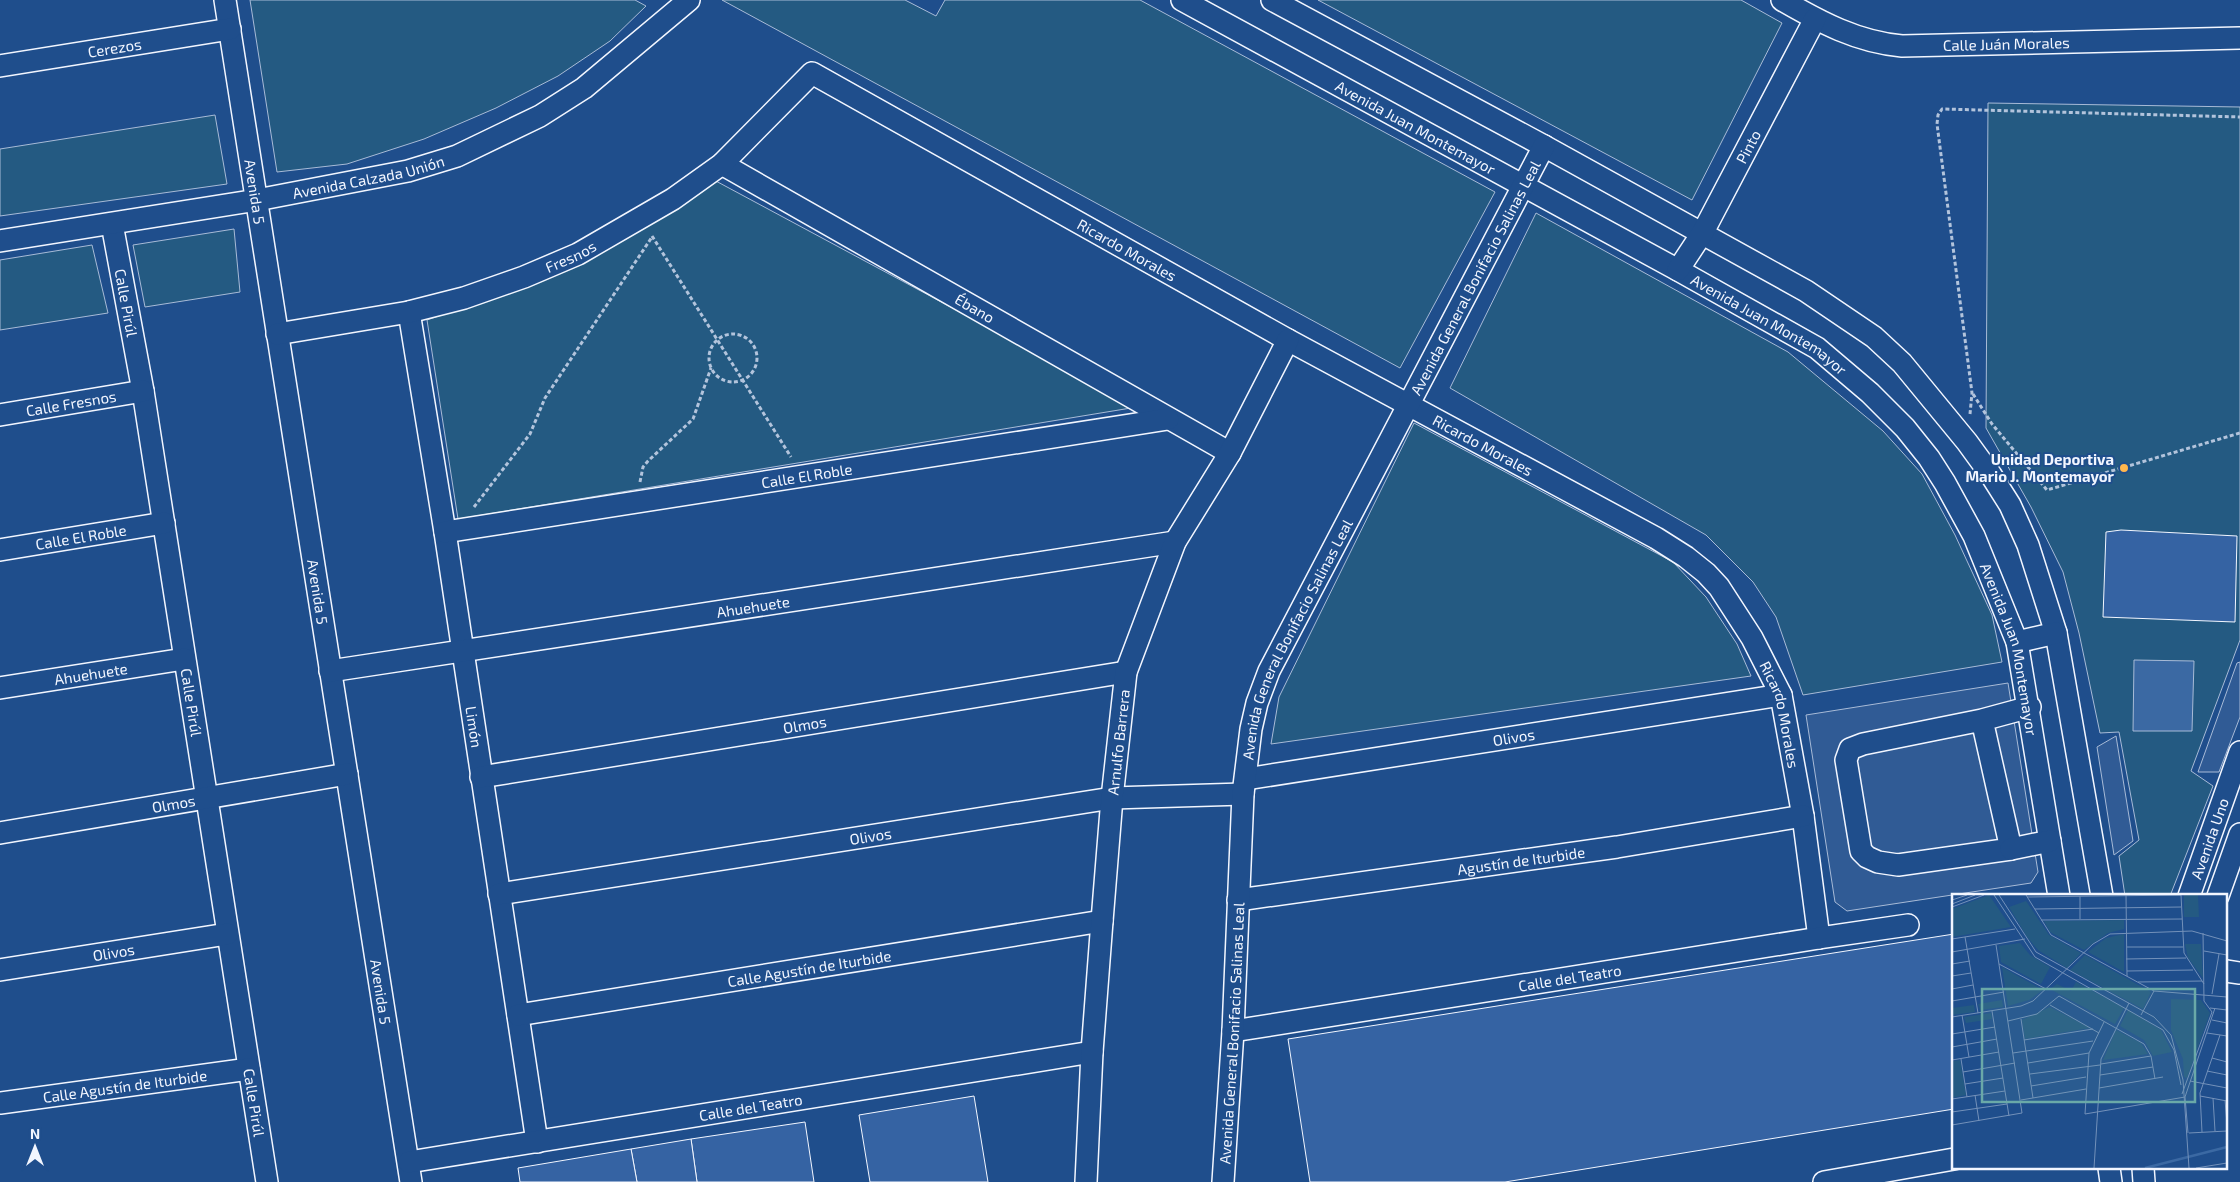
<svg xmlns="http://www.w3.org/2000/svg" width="2240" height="1182" font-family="'Exo 2',sans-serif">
  <rect width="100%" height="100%" fill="#1f4e8c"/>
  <g fill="#245a82" stroke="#a8bbd7">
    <path d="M250 0H635L646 6 610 41 558 76 496 108 424 139 347 164 277 172Z"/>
    <path d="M722 0H905L936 16 945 0H1140L1495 192 1400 368Z"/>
    <path d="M1318 0H1741L1782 23 1692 200Z"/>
    <path d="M1988 103 2240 107V640L2191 771 2213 786 2170 896H2125L2119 856 2139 840 2119 732 2100 733 2079 633 2063 572 2031 507 1986 428Z"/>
    <path d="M215 115 227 184 0 216V149Z"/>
    <path d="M714 180 1137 407 458 519 427 320 516 289Z"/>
    <path d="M1536 213 1788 352 1883 431 1922 474 1955 535 1992 615 2002 662 1803 695 1776 617 1753 582 1706 535 1450 388Z"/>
    <path d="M234 229 240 292 145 307 133 245Z"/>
    <path d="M92 245 108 313 0 330V260Z"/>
    <path d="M1414 423 1673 562 1706 597 1737 644 1751 676 1271 744 1279 697Z"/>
  </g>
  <g fill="#305b95" stroke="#a8bbd7">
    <path d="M2240 662V717L2219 772H2198L2237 663Z"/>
    <path d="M2008 683 2038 872 2031 883 1847 911 1835 902 1806 715Z"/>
    <path d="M2116 736 2133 841 2114 855 2097 747Z"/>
  </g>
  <path fill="#3b69a3" stroke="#a8bbd7" d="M2134 660 2194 661 2192 731H2133Z"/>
  <g fill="#3563a3" stroke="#f2f6ff">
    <path d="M2121 530 2237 536 2235 622 2103 617 2106 532Z"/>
    <path d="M1954 934V1109L1505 1182H1310L1288 1039Z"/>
    <path d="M974 1096 988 1182H870L859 1115Z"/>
    <path d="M805 1122 814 1182H697L691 1139Z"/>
    <path d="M691 1139 697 1182H637L631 1149Z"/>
    <path d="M631 1149 637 1182H520L518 1168Z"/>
  </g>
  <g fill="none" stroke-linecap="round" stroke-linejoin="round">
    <g stroke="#f2f6ff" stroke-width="24">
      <g id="minor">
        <path id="s1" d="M225 0 411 1182"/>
        <path id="s2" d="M1182 0 1678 270 1817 348 1870 393 1905 428 1929 458 1945 483 1974 536 2017 642 2059 896"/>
        <path d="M1272 0 1544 146 1806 291 1874 337 1902 363 1967 442 1991 475 2010 505 2028 545 2056 633 2102 896"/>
        <path id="s3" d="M1782 0C1820 22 1857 42 1902 46L2240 38"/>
        <path id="s4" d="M0 66 230 29"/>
        <path id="s5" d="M722 164 1230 453"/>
        <path id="s6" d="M112 224 143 391 267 1182"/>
        <path id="s7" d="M0 241 257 200 408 171 457 156 540 116 584 88 689 0"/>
        <path id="s8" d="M1678 270 1703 232 1815 19"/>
        <path id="s9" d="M409 312 445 532 537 1142"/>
        <path id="s10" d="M277 334 409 312 464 298 524 277 578 254 673 199 722 164 812 73 1288 340 1656 538 1686 557 1706 573 1719 587 1752 638 1781 695 1803 816 1819 938"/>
        <path id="s11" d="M0 415 143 391"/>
        <path id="s12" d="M445 532 1168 419"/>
        <path id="s13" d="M0 550 164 523"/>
        <path d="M2017 642 2056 633"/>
        <path id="s14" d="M330 671 1175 542"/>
        <path id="s15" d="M0 688 184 659"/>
        <path d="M1982 720 2011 849 1898 865 1878 862 1867 857 1861 851 1846 760 1850 749 1863 744 1982 720 2030 707"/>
        <path id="s16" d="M481 777 1126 672"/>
        <path id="s17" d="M1246 779 1781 695"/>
        <path id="s18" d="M0 833 347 774"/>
        <path d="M2011 849 2050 841"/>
        <path id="s19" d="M499 894 1112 798 1243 794"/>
        <path id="s20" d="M2189 896 2240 752"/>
        <path d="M2218 896 2240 834"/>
        <path id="s21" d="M1238 900 1617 847 1803 816"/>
        <path id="s22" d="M0 970 227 934"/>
        <path d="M2226 971 2240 973"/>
        <path id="s23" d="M518 1015 1102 921"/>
        <path id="s24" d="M1233 1031 1819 938 1908 925"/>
        <path id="s25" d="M0 1103 249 1069"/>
        <path id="s26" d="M409 1162 1092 1052"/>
        <path d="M2109 1168 2111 1182"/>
        <path d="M2143 1168 2144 1182"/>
        <path id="s27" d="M1086 1182 1092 1052 1102 921 1112 798 1126 672 1175 542 1230 453 1288 340"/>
        <path id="s28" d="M1223 1182 1233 1031 1243 794 1251 729 1257 703 1269 671 1544 146"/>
        <path d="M1824 1182 1954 1159"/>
      </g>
    </g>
    <g stroke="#b3c4dc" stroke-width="3" stroke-dasharray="4 2.5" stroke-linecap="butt">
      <path d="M652 236 791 457"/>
      <circle cx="733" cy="358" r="24"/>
      <path d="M1973 394 1992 424 2047 490 2240 433"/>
      <path d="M1970 414 1972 393 1937 124 1938 115 1942 109 2240 117"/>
      <path d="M640 482 643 467 648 461 693 419 711 368"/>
      <path d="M474 507 530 434 545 398 652 237"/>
    </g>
    <use href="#minor" stroke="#1f4e8c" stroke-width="21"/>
  </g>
  <circle fill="#ffb74d" stroke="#1f4e8c" stroke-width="2" cx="2124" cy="468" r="5"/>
  <g text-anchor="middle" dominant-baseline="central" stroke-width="4" stroke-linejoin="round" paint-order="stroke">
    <g font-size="15" fill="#f2f6ff" stroke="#1f4e8c">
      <text stroke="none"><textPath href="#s3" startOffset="234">Calle Juán Morales</textPath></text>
      <text stroke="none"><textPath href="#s4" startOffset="116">Cerezos</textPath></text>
      <text stroke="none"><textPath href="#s2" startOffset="266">Avenida Juan Montemayor</textPath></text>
      <text stroke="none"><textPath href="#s8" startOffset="142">Pinto</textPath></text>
      <text stroke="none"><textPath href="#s7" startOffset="374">Avenida Calzada Unión</textPath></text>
      <text stroke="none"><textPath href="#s1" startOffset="194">Avenida 5</textPath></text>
      <text stroke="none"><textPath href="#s10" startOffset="972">Ricardo Morales</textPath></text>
      <text stroke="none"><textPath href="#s10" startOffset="305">Fresnos</textPath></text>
      <text stroke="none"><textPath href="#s28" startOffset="959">Avenida General Bonifacio Salinas Leal</textPath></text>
      <text stroke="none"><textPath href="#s6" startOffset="80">Calle Pirúl</textPath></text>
      <text stroke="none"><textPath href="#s5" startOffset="291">Ébano</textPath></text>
      <text stroke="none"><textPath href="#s2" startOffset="671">Avenida Juan Montemayor</textPath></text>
      <text stroke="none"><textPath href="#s11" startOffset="72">Calle Fresnos</textPath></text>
      <text stroke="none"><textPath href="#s10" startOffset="1378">Ricardo Morales</textPath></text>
      <text stroke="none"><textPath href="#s12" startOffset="366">Calle El Roble</textPath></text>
      <text stroke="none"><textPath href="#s13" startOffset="82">Calle El Roble</textPath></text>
      <text stroke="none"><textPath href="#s1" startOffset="599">Avenida 5</textPath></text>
      <text stroke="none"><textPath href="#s14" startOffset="428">Ahuehuete</textPath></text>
      <text stroke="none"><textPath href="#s28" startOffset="554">Avenida General Bonifacio Salinas Leal</textPath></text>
      <text stroke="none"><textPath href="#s2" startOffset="1091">Avenida Juan Montemayor</textPath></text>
      <text stroke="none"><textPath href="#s15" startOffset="92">Ahuehuete</textPath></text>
      <text stroke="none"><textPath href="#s6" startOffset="485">Calle Pirúl</textPath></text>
      <text stroke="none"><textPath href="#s10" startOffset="1798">Ricardo Morales</textPath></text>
      <text stroke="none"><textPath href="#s16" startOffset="328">Olmos</textPath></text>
      <text stroke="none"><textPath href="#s9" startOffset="420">Limón</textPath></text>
      <text stroke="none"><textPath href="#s17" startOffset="271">Olivos</textPath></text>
      <text stroke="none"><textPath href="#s27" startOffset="441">Arnulfo Barrera</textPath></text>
      <text stroke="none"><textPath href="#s18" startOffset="176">Olmos</textPath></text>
      <text stroke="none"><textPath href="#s19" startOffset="376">Olivos</textPath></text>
      <text stroke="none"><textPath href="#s20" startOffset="61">Avenida Uno</textPath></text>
      <text stroke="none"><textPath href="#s21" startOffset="286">Agustín de Iturbide</textPath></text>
      <text stroke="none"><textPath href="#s22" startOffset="115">Olivos</textPath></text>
      <text stroke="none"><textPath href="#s23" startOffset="295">Calle Agustín de Iturbide</textPath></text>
      <text stroke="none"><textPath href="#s24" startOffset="341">Calle del Teatro</textPath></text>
      <text stroke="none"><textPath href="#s1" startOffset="1004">Avenida 5</textPath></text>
      <text stroke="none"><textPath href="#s28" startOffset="149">Avenida General Bonifacio Salinas Leal</textPath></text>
      <text stroke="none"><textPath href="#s25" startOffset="126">Calle Agustín de Iturbide</textPath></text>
      <text stroke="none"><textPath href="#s6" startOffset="890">Calle Pirúl</textPath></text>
      <text stroke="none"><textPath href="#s26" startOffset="346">Calle del Teatro</textPath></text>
    </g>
    <g font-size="15" font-weight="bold" fill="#f2f6ff" stroke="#1f4e8c" text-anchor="end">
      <text x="2114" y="459">Unidad Deportiva<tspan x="2114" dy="17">Mario J. Montemayor</tspan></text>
    </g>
  </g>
  <g transform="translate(1952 894)">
    <rect width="275" height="275" fill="#1f4e8c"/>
    <path d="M37 1 59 33 0 43V15ZM232 1H246L247 23H232ZM74 7 97 41 129 59 115 74 86 56 75 43 57 13ZM172 26V35L156 39 132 56 98 38 92 27ZM172 40V78L136 58 154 44ZM68 49 78 61 98 73 89 90 49 68 47 52ZM233 50H249L251 84 236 64ZM133 61 199 98 191 115 118 76ZM50 73 91 96 77 106 56 112ZM124 88 172 114 163 130 98 95 105 90 119 97ZM219 105 249 106 258 119 235 184 232 183 231 165 219 136ZM50 106 51 113 28 116 26 110ZM22 111 23 118 0 121V114ZM98 113 138 134 73 145 70 126ZM176 116 209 136 220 158 201 162 192 146 168 132ZM39 119 40 125 14 129 12 123ZM164 136 189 149 196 160 151 166ZM8 166 14 201 0 204V167Z" fill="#245a82"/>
    <path fill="none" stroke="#3b69a3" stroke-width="2.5" d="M193 274 275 253"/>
    <path fill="none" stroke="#7391ba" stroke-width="1" d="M42 1 83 63 211 136 222 156 229 191M47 1 84 58 202 123 219 141 231 186 237 274M74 1 99 41 202 97 275 103M174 1 175 82M229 1 232 59 252 90M128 2V25M75 3 229 1M0 6 15 1M0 10 23 1M0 13 32 1M83 15 229 13M89 26 230 25M13 43 26 119M0 45 63 35M175 53H231M252 57 275 61M0 58 73 45M174 65 234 64M0 70 18 67M47 70 94 95M175 77 241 76M0 82 19 79M186 88 250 87M0 95 21 91M260 100 267 60M0 107 52 98M98 111 147 139M258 114 275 116M40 117 57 222M10 121 17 163M189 121 202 97M0 123 69 112 81 107 141 50 158 40 240 37 275 47M69 125 81 204M260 126 275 129M56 127 85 120 107 102 192 150 199 162 203 185M152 128 137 159 133 220 233 203M255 139 275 142M0 140 43 133M72 146 141 135M0 153 45 145M61 159 141 147M260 164 275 168M9 165 15 203M0 166 47 158M76 169 137 159M149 170 199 162M255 177 275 181M11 178 63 169M78 180 148 171M148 181 201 173M238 187 275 194M13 190 51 184M79 192 134 183M147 194 211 183M230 200 260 118 252 107 251 39M23 201 27 227M248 202 275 207M261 204 263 237M0 205 53 197M69 206 134 195M273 206 275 230M0 218 55 210M0 231 70 219 44 51M250 238 248 199 268 141M236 239 233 203 263 114M237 239 275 237M142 274 149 165 177 109M244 274 275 269"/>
    <path fill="#6aa9a8" fill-opacity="0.15" stroke="#6aa9a8" stroke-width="2.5" d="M30 95H243V208H30Z"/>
    <rect width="275" height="275" fill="none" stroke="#f2f6ff" stroke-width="2.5"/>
  </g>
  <g transform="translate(35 1147)" stroke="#1f4e8c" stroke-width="4" paint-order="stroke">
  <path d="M0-4L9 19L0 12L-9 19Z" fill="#f2f6ff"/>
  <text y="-8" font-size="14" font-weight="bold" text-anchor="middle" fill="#f2f6ff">N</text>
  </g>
</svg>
